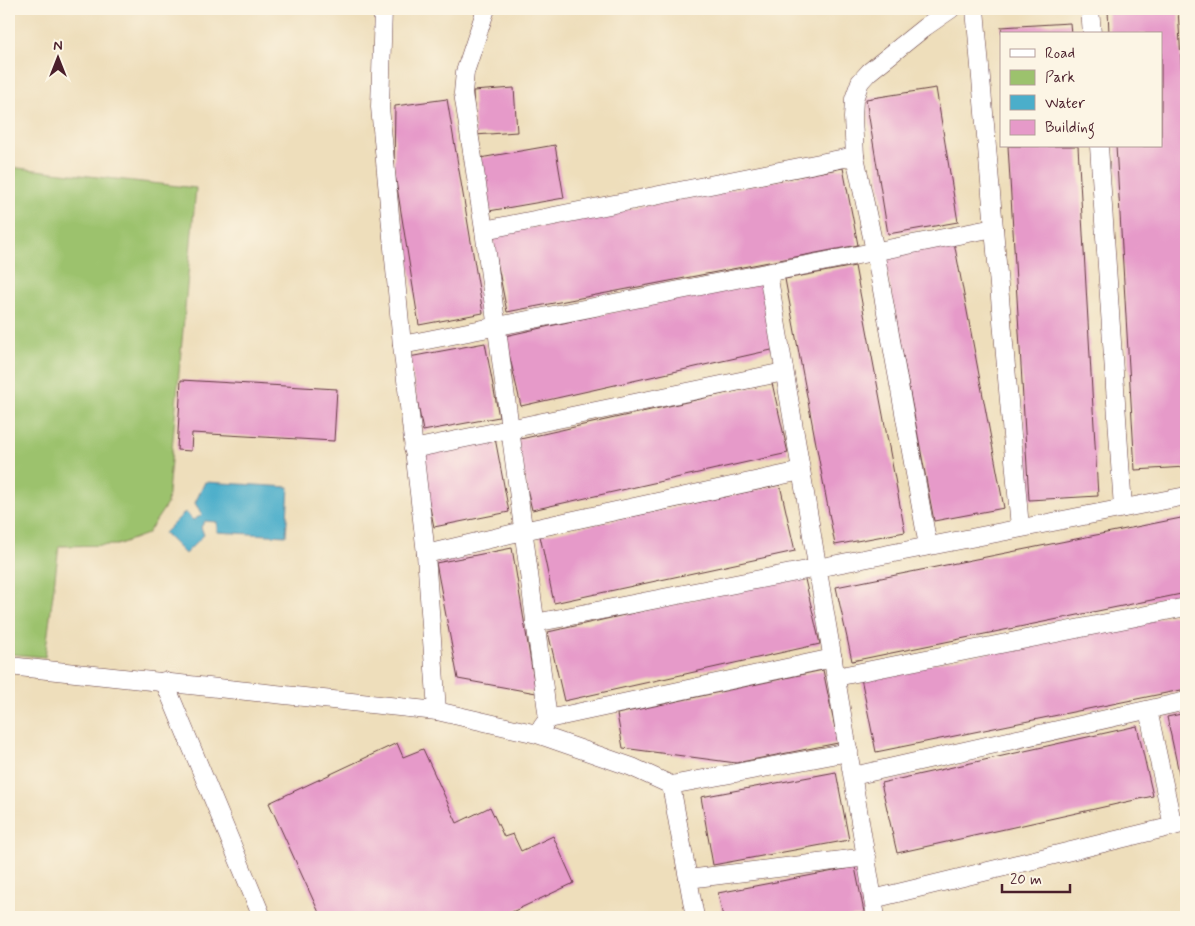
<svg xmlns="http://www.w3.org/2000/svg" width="1195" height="926" font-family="Mynerve,sans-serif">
  <rect width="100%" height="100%" fill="#fcf5e5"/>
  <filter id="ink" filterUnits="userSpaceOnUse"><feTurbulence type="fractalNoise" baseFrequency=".02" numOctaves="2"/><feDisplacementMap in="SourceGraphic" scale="10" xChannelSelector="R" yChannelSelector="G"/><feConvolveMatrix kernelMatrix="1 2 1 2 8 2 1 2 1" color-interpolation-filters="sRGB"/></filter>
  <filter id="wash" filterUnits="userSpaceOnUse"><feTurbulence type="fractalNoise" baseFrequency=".0096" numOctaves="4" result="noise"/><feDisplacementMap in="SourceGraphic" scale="20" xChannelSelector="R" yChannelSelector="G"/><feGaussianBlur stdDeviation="1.12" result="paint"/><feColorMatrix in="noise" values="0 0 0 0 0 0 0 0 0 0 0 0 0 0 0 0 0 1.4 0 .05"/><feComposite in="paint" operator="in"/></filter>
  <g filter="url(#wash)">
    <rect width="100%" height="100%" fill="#eedebb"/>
    <path fill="#9cc26d" stroke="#73704c" d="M9 167 196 188 167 504 147 534 117 545 59 546 45 657 9 654Z"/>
    <path fill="#4baeca" stroke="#4a667a" d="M205 482 289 487 286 536 217 532V522L205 521 201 527 204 535 185 554 164 533 185 512 193 520 202 515 195 503Z"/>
    <g id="blocks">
      <g fill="#e69ac9">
        <path d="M1108 9H1178L1186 146V467L1135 470 1116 146H1161V34H1109Z"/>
        <path d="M1070 23 1071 34H1002L1001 27Z"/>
        <path d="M514 88 517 132 475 135 473 91Z"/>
        <path d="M936 88 958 222 888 234 866 99Z"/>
        <path d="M447 99 483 313 419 325 394 168 395 106Z"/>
        <path d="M555 145 564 198 489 211 480 158Z"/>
        <path d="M1008 146H1078L1098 496 1029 500Z"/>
        <path d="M843 168 858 245 507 312 492 235Z"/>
        <path d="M954 242 1004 508 934 521 884 255Z"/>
        <path d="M855 266 905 532 835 545 785 279Z"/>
        <path d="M761 279 776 349 521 406 505 336Z"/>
        <path d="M485 343 499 417 423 431 409 357Z"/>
        <path d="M181 380 337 389 334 441 192 433 191 451 177 450Z"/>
        <path d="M772 383 788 453 532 510 516 440Z"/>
        <path d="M495 438 509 512 434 527 419 453Z"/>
        <path d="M780 485 795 551 554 603 540 536Z"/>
        <path d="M1186 517V593L852 661 836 587Z"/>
        <path d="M512 548 536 693 458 679 436 563Z"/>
        <path d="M804 575 820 644 564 701 548 632Z"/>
        <path d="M1186 613V689L876 752 861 678Z"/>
        <path d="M823 670 838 743 736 763 623 748 617 714Z"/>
        <path d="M1186 713V786L1182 787 1167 717Z"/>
        <path d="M1137 726 1153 796 897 853 881 783Z"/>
        <path d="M397 743 403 757 423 749 457 823 490 807 504 837 513 834 521 851 553 836 574 883 512 912 515 917H321L269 803Z"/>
        <path d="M836 772 849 840 713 865 701 797Z"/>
        <path d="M855 867 865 917H723L718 893Z"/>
      </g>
    </g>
  </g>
  <g filter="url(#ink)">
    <use href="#blocks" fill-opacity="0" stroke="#633c41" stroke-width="1"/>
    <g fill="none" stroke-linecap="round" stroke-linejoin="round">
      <g stroke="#633c41" stroke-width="19">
        <g id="street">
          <path d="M383 9 380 107 402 345 426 554 437 711"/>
          <path d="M486 9 465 72 463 93 484 230 548 719"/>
          <path d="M975 9 1020 528"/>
          <path d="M1090 9 1092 34"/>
          <path d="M1099 146 1123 508"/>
          <path d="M484 230 855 156"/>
          <path d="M768 273 876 917"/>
          <path d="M402 345 994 228"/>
          <path d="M413 449 784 372"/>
          <path d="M928 546 875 251 855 156 853 118 854 99 860 82 869 72 925 27 951 9"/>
          <path d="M426 554 523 531 801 471"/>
          <path d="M535 623 1186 496"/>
          <path d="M9 666 437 711 537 734 632 767 671 785 849 752"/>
          <path d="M836 677 1186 607"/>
          <path d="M164 681 262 917"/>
          <path d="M1148 710 1173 826"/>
          <path d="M542 727 548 719 833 658"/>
          <path d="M853 776 1186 701"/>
          <path d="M671 785 695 917"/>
          <path d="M688 879 867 857"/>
          <path d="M873 899 1186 823"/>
        </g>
      </g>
      <use href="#street" stroke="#fff" stroke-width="18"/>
    </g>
  </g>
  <rect width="1195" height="926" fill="none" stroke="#fcf5e5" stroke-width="30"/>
  <rect x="1000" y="32" width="162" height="115" fill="#fcf5e5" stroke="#b59f9b"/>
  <rect x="1010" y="49" width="25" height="8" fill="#ffffff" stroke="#b59f9b"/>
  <text x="1045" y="58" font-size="15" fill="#4a1f2b">Road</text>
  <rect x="1010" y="70" width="25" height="15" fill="#9cc26d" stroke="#b59f9b"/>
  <text x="1045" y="82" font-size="15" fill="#4a1f2b">Park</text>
  <rect x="1010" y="95" width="25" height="15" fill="#4baeca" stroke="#b59f9b"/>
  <text x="1045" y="108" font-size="15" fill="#4a1f2b">Water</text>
  <rect x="1010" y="120" width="25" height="15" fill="#e69ac9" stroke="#b59f9b"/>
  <text x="1045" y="132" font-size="15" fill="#4a1f2b">Building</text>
  <g transform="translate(58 58)" stroke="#fcf5e5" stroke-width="4" paint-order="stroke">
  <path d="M0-4L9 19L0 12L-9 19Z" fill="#4a1f2b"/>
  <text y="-8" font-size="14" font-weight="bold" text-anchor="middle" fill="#4a1f2b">N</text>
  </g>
  <path d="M1002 884v8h68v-8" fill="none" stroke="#4a1f2b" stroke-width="2.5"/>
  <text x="1010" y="884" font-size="15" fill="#4a1f2b" stroke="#fcf5e5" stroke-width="4" paint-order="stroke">20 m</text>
</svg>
